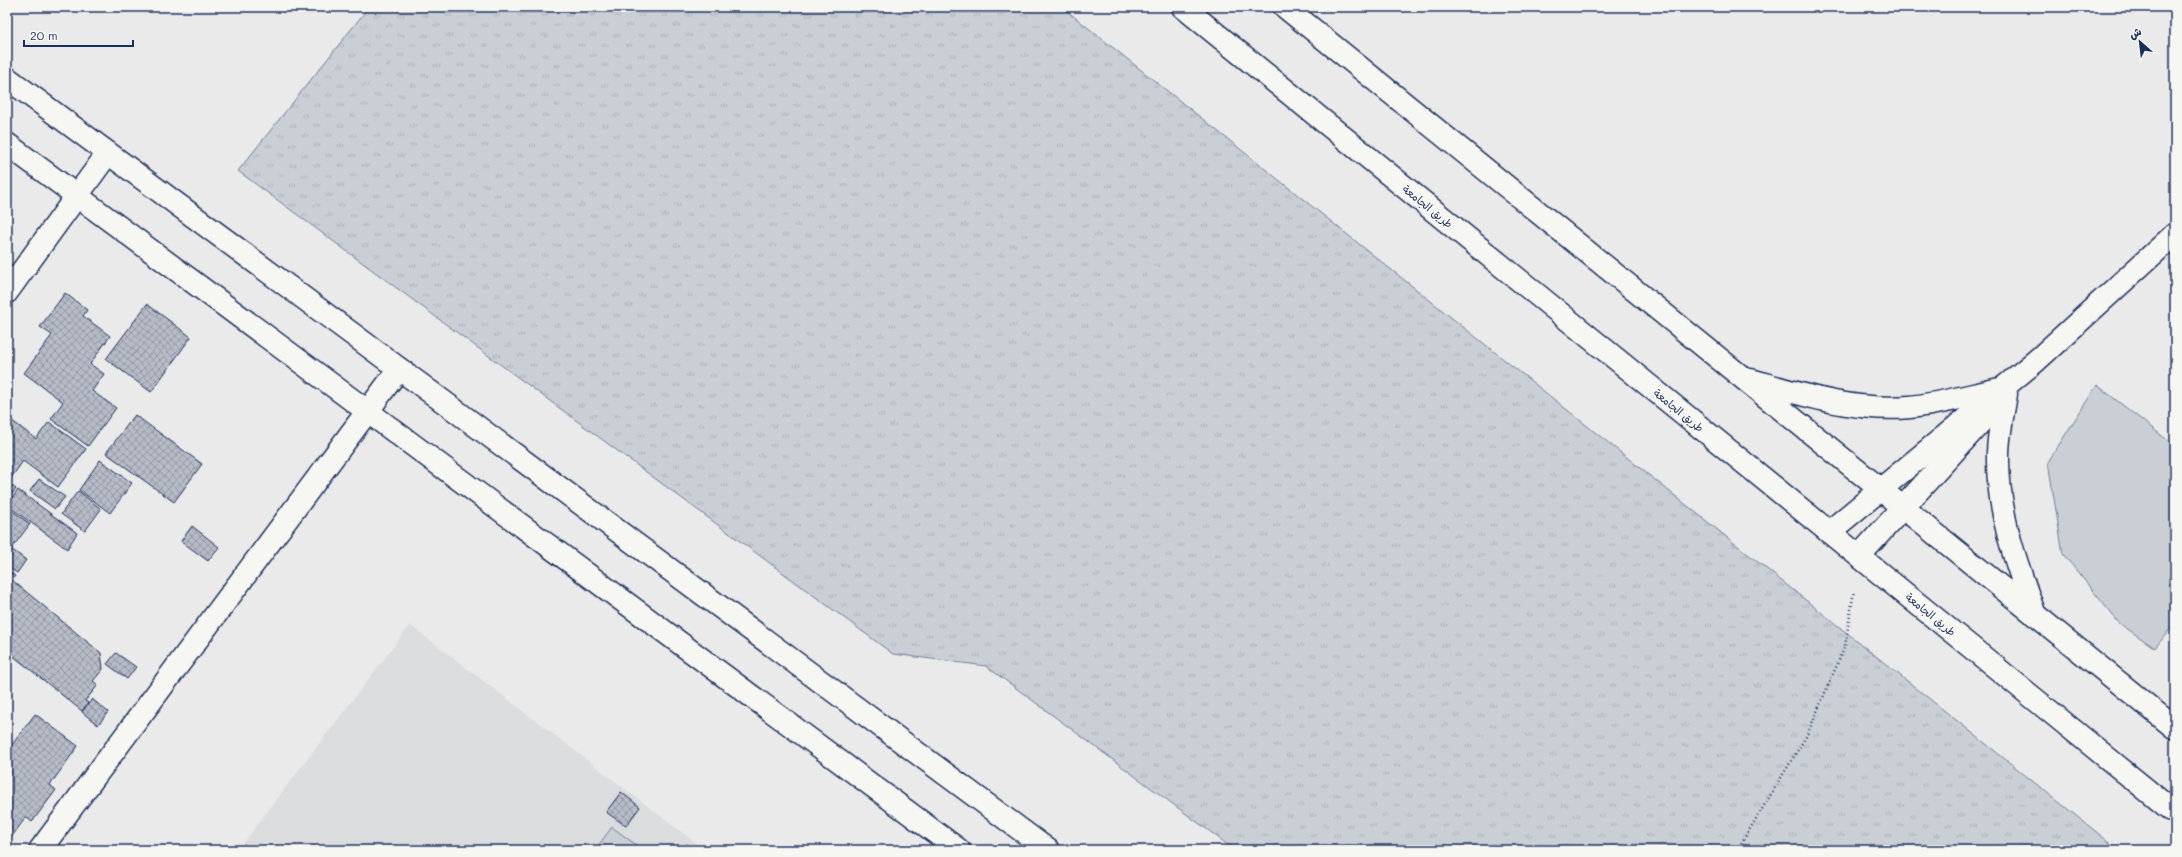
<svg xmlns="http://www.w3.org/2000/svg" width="2182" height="857" font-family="Mali,'Playpen Sans Arabic',sans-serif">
  <defs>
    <pattern id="park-tufts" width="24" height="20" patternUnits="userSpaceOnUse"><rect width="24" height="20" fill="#caced5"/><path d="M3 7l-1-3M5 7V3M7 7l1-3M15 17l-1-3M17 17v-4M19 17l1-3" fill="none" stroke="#adb1b9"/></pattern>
    <pattern id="building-cross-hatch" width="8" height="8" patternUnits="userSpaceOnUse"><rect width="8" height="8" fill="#b6bbc6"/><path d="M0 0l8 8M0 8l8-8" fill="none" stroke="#9398a4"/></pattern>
  </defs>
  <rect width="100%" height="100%" fill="#e9eae9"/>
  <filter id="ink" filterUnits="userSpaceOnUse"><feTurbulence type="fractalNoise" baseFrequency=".025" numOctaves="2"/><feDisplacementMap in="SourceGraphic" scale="8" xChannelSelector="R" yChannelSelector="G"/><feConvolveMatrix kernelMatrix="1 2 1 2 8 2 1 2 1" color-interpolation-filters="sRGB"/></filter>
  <g filter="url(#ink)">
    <path fill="#dadcde" d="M410 625 705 850H238Z"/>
    <g fill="#caced5" stroke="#727e9a">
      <path d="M2097 385 2175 446V623L2155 648 2119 623 2063 554 2048 462Z"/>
      <path d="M612 827 643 850H595Z"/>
    </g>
    <path fill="url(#park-tufts)" stroke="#727e9a" d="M369 7H1062L2119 850H1235L986 666 893 654 238 171Z"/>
    <g fill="url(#building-cross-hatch)" stroke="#1b2f5e">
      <path d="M7 202 10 204 7 217Z"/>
      <path d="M65 293 87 310 83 316 110 336 90 364 104 374 92 391 116 408 88 446 51 419 63 402 24 373 52 335 40 327Z"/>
      <path d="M147 304 191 337 151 392 106 359Z"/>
      <path d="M135 415 202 464 174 502 106 453Z"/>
      <path d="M7 417 36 439 49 422 86 449 58 487 23 461 11 478 7 475Z"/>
      <path d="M100 460 132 483 110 513 79 490Z"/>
      <path d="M39 479 65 497 55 509 30 491Z"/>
      <path d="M7 482 16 489 7 500Z"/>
      <path d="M18 490 77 533 67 549 7 505Z"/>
      <path d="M78 491 101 509 85 531 61 514Z"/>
      <path d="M7 507 30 524 11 549 26 560 17 573 7 566Z"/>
      <path d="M192 526 219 547 208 561 181 541Z"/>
      <path d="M7 570 15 576 7 587Z"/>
      <path d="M13 581 101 653 103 669 93 681 98 685 85 701 88 703 82 711 7 651V589Z"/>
      <path d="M116 653 136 667 127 679 107 664Z"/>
      <path d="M92 699 108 712 98 725 82 712Z"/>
      <path d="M35 714 78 746 50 785 56 790 32 822 26 817 10 839 7 837V749L8 750Z"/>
      <path d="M621 792 640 807 626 826 606 812Z"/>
      <path d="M244 844 252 850H239Z"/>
      <path d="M687 844 695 850H682Z"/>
    </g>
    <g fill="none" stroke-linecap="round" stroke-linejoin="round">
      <g stroke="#1b2f5e" stroke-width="25">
        <g id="street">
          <path d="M7 78 1048 850"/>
          <path d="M7 144 959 850"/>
          <path d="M7 292 108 153"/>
          <path d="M1829 532 2037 360 2175 234"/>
          <path d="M1859 556 1986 416"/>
          <path d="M40 850 399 369"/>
        </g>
      </g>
      <g stroke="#1b2f5e" stroke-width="25">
        <g id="highway">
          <path d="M1183 7 2175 813"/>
          <path d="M1285 7 2175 728"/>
          <path d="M1751 380C1803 395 1855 412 1910 407 1940 404 1971 395 2000 389"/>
          <path d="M2006 394C2003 414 1998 435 1998 455 1997 512 2016 563 2035 615"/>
        </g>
      </g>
      <path stroke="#1b2f5e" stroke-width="2.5" stroke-dasharray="1 3" stroke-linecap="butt" d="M1737 850 1807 735 1845 646 1854 591"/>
      <use href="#street" stroke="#f6f6f2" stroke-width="22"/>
      <use href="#highway" stroke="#f6f6f2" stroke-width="22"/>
    </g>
  </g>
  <g text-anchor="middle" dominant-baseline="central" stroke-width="3.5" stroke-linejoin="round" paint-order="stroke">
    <g font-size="11" fill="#1b2f5e" stroke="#f6f6f2">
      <text transform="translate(1428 206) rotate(39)">طريق الجامعة</text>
      <text transform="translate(1679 410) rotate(39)">طريق الجامعة</text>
      <text transform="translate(1931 614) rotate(39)">طريق الجامعة</text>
    </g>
  </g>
  <rect width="2182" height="857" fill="none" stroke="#f6f6f2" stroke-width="24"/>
  <rect x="12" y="12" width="2158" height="833" fill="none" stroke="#1b2f5e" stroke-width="1.5" filter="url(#ink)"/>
  <g transform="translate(2140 42) rotate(332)" stroke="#f6f6f2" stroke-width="3" paint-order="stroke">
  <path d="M0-3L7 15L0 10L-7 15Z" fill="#1b2f5e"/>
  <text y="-6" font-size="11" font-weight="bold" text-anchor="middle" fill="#1b2f5e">ش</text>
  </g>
  <path d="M24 40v6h109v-6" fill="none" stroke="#1b2f5e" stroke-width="2"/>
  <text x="30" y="40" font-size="12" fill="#1b2f5e" stroke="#f6f6f2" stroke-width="3" paint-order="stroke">20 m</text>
</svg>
